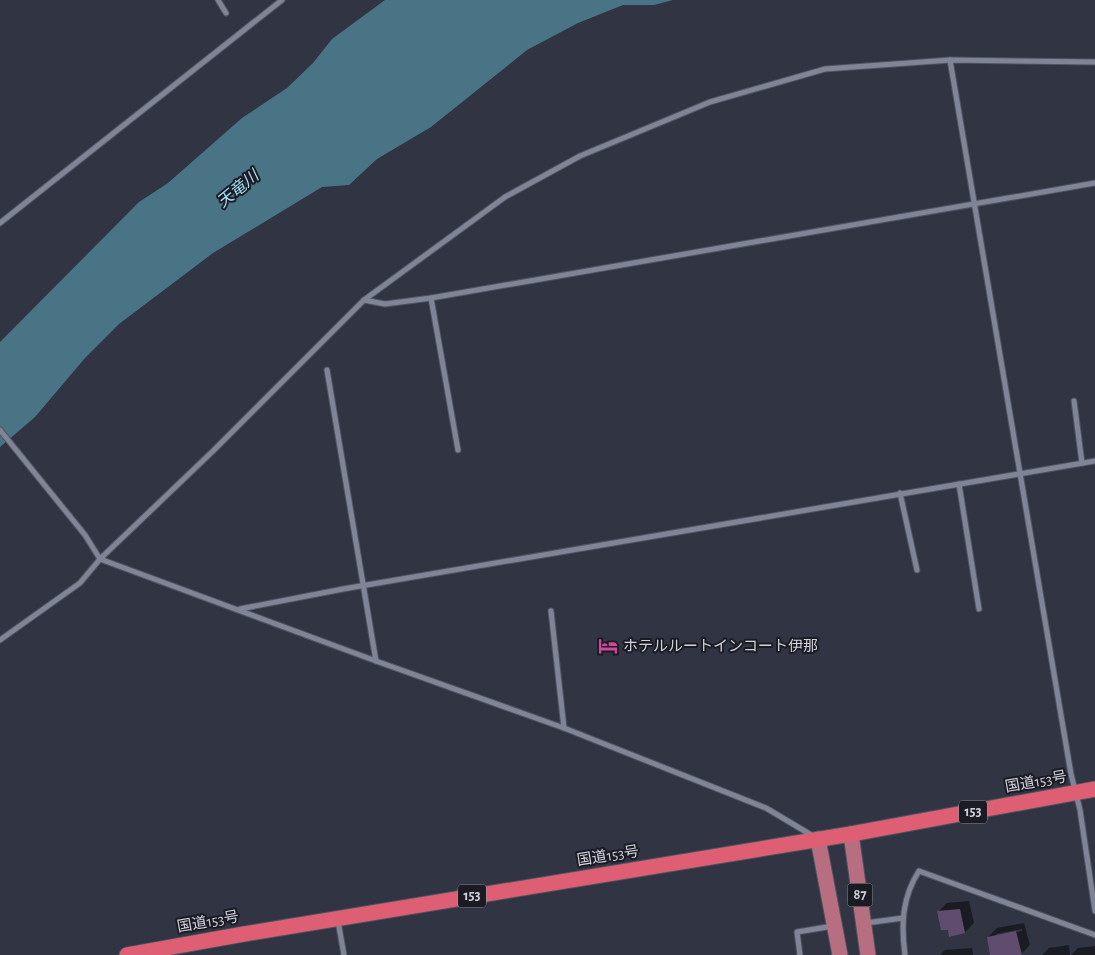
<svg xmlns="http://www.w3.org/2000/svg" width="1095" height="955" font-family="'Alegreya Sans','Noto Sans JP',sans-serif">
  <rect width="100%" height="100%" fill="#313443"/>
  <path fill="#497486" d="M385 0H673L654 5H623L578 23 527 50 431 127 377 159 349 185 322 187 213 253 119 324 85 358 35 417 0 447V342L139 202 168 183 242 118 287 88 313 63 332 39Z"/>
  <g fill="#0007" fill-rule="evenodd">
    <path d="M969 901 974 923 965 932 950 935 949 929 938 912 947 903Z"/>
    <path d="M1024 923 1030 945 1021 954 991 955 988 937 997 928ZM1022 929V931L996 936V934Z"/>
    <path d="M1069 945 1070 955H1042L1049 948Z"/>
    <path d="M1095 946V955H1071L1078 948Z"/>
    <path d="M972 948 973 955H940L945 950Z"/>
  </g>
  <g fill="#604d6d">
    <path d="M960 909 965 933 949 937 948 930H941L937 911Z"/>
    <path d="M1016 931 1022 955H990L987 937Z"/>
  </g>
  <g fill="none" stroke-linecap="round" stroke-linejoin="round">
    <g stroke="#505360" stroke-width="7">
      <g id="street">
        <path d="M218 0 226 13"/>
        <path d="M950 60 1071 774 1080 810 1095 911"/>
        <path d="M0 223 282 0"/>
        <path d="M431 298 458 450"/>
        <path d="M364 300 385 304 431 298 1095 183"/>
        <path d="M327 370 376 661"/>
        <path d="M1074 401 1082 463"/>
        <path d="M0 430 85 535 100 559 376 661 564 728 766 808 813 836"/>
        <path d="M959 484 979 609"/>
        <path d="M900 493 917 570"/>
        <path d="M240 609 343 589 1095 461"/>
        <path d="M551 611 564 728"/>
        <path d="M0 640 80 583 100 559 213 451 364 300 505 197 580 156 710 102 825 69 950 60 1095 62"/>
        <path d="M338 921 344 955"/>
        <path d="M866 923 903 918"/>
        <path d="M800 955 797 932 833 926"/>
        <path d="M905 955C901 925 902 897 919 871L1095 935"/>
      </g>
    </g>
    <g stroke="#505360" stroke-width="17">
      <g id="primary">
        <path d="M851 834 868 955"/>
        <path d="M818 839 840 955"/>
      </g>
    </g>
    <g stroke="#505360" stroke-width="17">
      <path id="highway" d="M127 955 244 934 851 834 1095 789"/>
    </g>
    <use href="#street" stroke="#7f8496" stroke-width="5"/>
    <use href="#primary" stroke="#b86e81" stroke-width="15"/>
    <use href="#highway" stroke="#de5f73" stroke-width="15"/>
  </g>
  <defs>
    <g id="hotel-bare" transform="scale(1.5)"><path d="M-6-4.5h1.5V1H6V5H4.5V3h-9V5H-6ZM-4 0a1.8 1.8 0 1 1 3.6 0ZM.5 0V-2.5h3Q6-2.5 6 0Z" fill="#d1479c" stroke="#1b1c23" stroke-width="2.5" paint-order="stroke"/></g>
  </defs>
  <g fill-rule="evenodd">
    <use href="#hotel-bare" x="608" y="646"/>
  </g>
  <g text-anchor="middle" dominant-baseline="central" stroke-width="4" stroke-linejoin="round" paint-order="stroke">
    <g fill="#1b1c23" stroke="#9a9ca5" stroke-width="1">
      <rect x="959" y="800.5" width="28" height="23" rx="4"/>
      <rect x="847.5" y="883.5" width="25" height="23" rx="4"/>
      <rect x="458" y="884.5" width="28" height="23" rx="4"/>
    </g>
    <g font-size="14" font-weight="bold" fill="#d0d3dd">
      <text x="973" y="812">153</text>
      <text x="860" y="895">87</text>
      <text x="472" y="896">153</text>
    </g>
    <g font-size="15" fill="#d0d3dd" stroke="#1b1c23" text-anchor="start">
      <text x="623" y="646">ホテルルートインコート伊那</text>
    </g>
    <g font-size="15" fill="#d0d3dd" stroke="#1b1c23">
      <text transform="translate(1036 782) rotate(-10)">国道153号</text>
      <text transform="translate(608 856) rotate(-9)">国道153号</text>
      <text transform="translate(208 922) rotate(-10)">国道153号</text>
    </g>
    <g font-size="16" font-style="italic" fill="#a8e1fb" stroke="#1b1c23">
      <text transform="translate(238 189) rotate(-39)">天竜川</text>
    </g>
  </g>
</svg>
